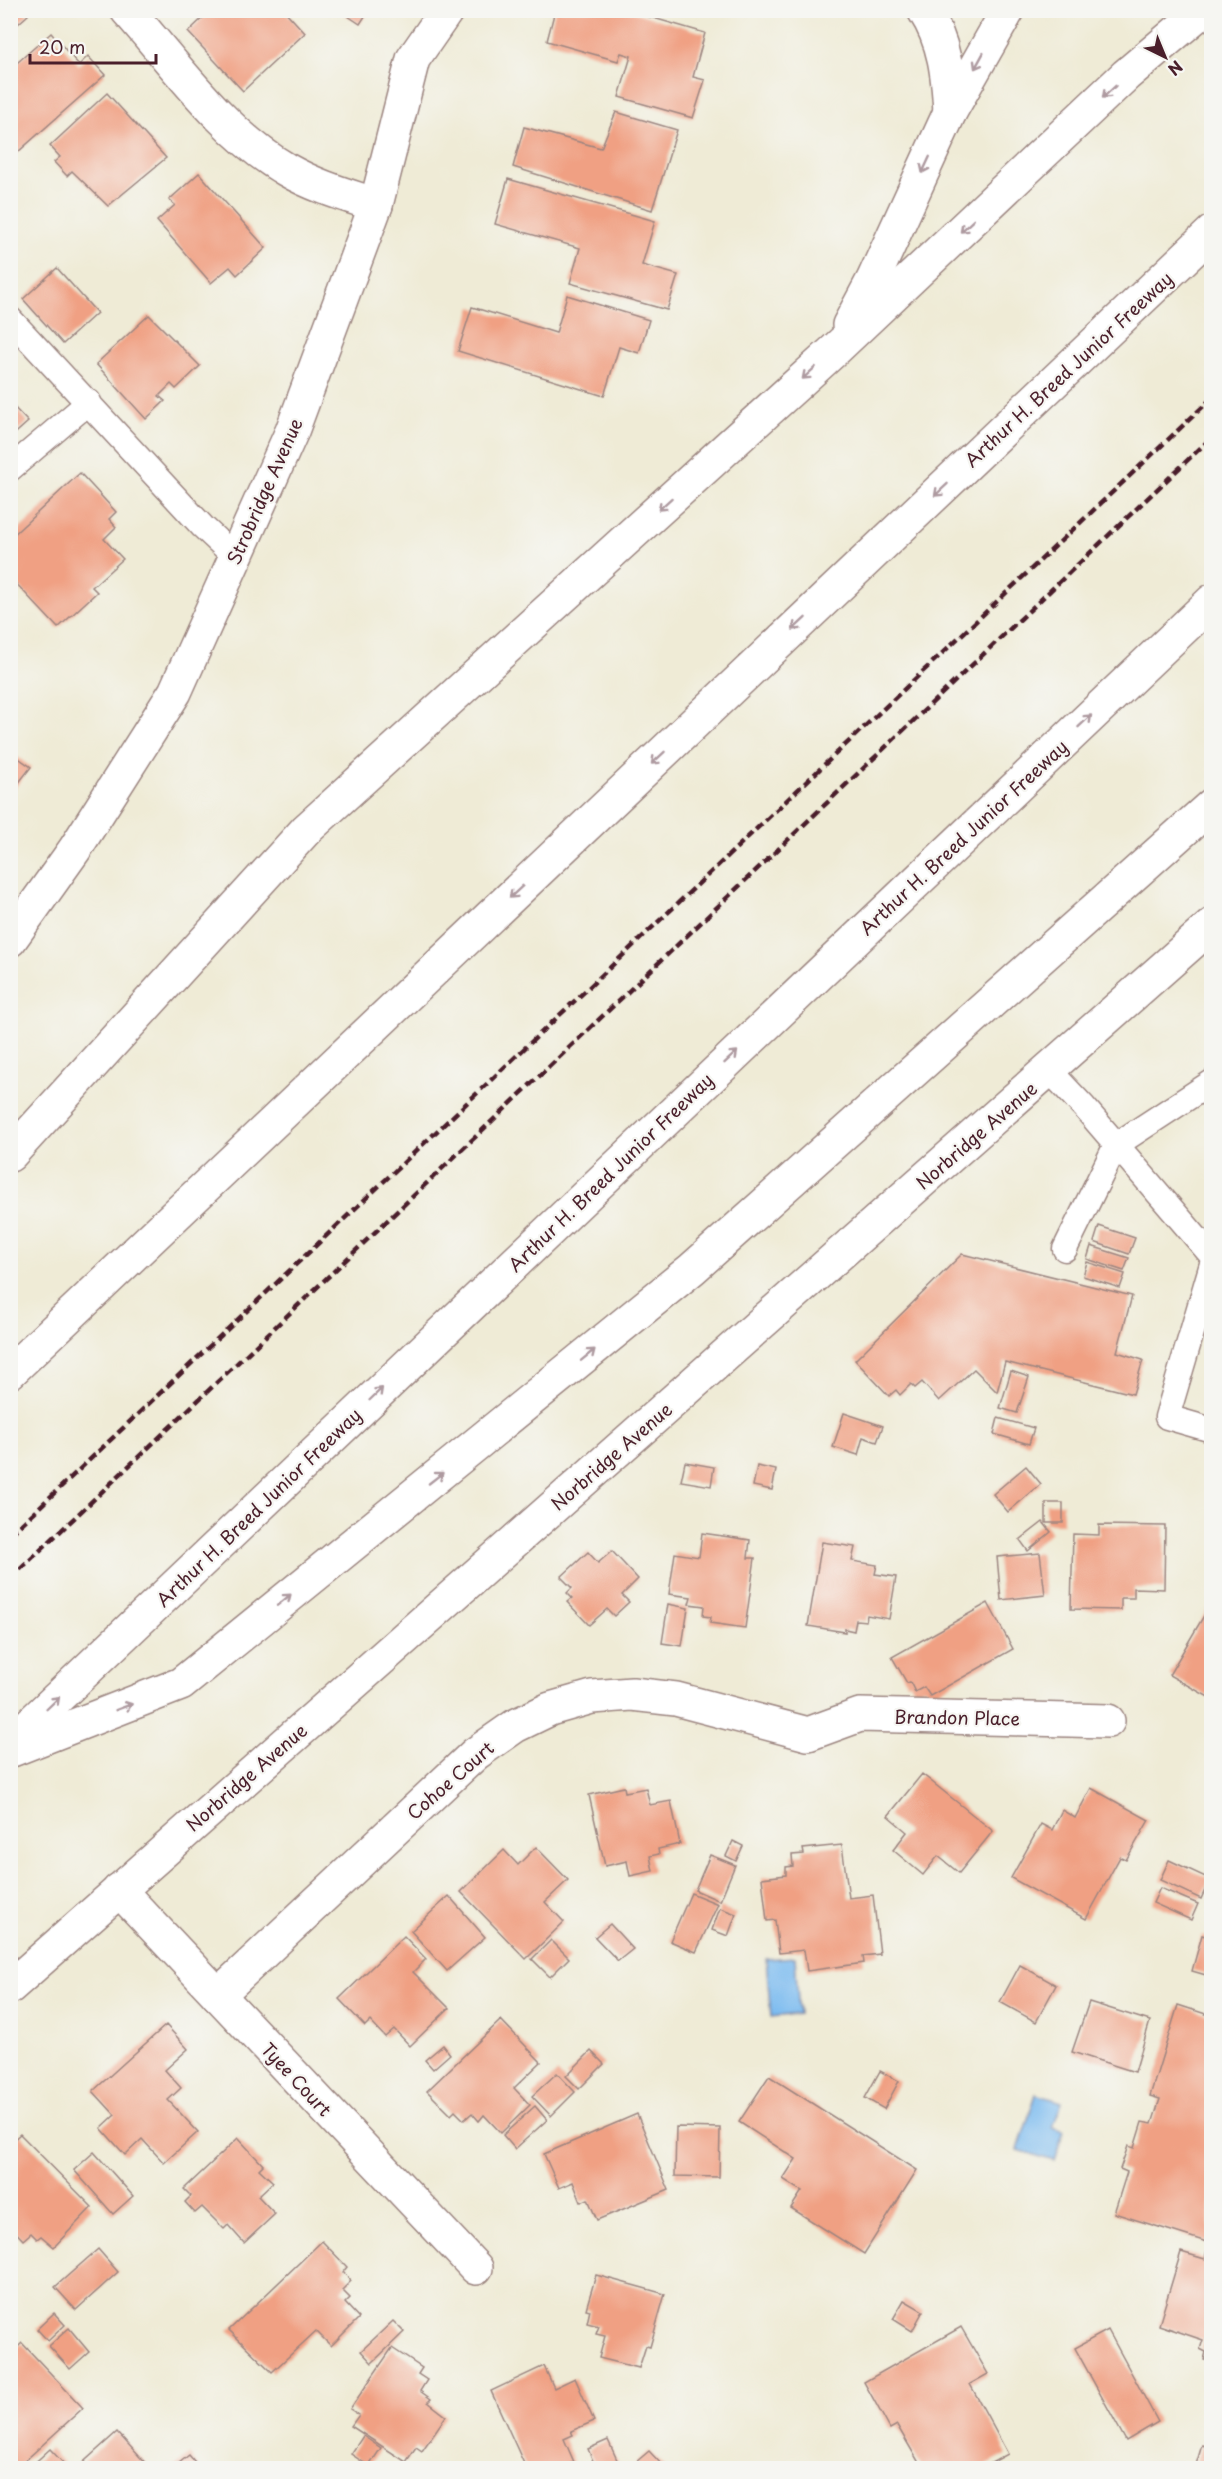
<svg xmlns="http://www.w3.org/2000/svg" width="1222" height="2479" font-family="'Playpen Sans',sans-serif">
  <rect width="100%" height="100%" fill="#f6f6f2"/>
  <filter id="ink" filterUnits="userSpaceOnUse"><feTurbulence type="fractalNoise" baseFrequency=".0167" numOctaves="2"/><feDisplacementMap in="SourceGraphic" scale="12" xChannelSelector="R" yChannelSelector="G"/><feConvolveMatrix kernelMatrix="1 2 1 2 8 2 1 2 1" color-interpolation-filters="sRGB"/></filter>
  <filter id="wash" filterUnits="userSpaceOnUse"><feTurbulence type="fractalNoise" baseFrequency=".008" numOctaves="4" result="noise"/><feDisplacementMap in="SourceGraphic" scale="24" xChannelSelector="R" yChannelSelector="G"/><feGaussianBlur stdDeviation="1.35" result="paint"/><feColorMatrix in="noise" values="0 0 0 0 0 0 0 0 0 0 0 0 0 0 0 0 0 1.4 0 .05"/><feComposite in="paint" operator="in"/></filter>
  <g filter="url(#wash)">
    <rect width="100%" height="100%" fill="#efebd6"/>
    <g fill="#7cbbf0" stroke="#636d8e" stroke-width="1.5">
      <path d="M795 1957 799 2014 771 2017 766 1959Z"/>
      <path d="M1036 2094 1062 2102 1053 2127 1064 2131 1054 2161 1018 2150Z"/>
    </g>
    <g id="blocks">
      <g fill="#f0a083">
        <path d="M10 10H24L28 15 10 31Z"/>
        <path d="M211 10H284L305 33 243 91 188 32Z"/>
        <path d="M339 10H369L360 24Z"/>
        <path d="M555 10H626L705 33 693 77 705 80 693 118 619 97 631 56 621 53 618 61 547 41Z"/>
        <path d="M51 33 79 65 88 56 105 75 10 159V69Z"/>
        <path d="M107 93 166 158 108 206 72 171 67 176 54 162 60 157 50 146Z"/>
        <path d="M616 112 677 130 652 210 513 167 524 127 601 148Z"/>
        <path d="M199 173 266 248 237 275 230 267 211 283 157 221 175 205 169 200Z"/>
        <path d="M508 179 655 221 642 265 678 275 667 310 570 283 580 248 495 224Z"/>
        <path d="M57 268 97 313 63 344 23 299Z"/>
        <path d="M567 295 649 320 639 353 619 347 604 396 458 351 472 307 556 333Z"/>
        <path d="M149 315 200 366 176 389 171 384 159 396 165 401 146 419 96 364Z"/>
        <path d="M10 403 28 422 10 438Z"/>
        <path d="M80 473 116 512 109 519 116 527 104 539 123 559 92 587 97 592 58 628 10 577V538Z"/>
        <path d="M10 752 31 767 10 794Z"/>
        <path d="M1099 1226 1135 1238 1129 1254 1094 1242Z"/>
        <path d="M1091 1246 1129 1258 1124 1271 1087 1259Z"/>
        <path d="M962 1254 1132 1296 1117 1352 1143 1360 1133 1394 1005 1362 997 1392 974 1369 939 1401 922 1382 915 1388 911 1384 900 1395 896 1390 889 1396 855 1360Z"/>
        <path d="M1087 1262 1125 1274 1120 1288 1083 1276Z"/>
        <path d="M1011 1371 1029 1377 1017 1413 1000 1408Z"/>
        <path d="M844 1413 883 1426 877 1442 863 1437 858 1455 833 1447Z"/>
        <path d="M998 1418 1034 1428 1029 1444 994 1434Z"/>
        <path d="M685 1462 714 1467 711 1486 681 1481Z"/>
        <path d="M757 1466 776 1470 772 1490 753 1486Z"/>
        <path d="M1026 1466 1041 1484 1008 1512 993 1494Z"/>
        <rect x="1046" y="1503" width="17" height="20"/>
        <path d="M1043 1522 1051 1532 1028 1551 1020 1540Z"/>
        <path d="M1099 1525 1165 1526 1164 1589 1134 1588V1598H1121V1610L1071 1609 1073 1534 1099 1535Z"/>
        <path d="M702 1533 750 1540 748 1558H755L745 1628 710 1623 711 1617 703 1616 704 1606 689 1604 691 1597 669 1594 675 1553 699 1557Z"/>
        <path d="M822 1542 855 1547 852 1561 877 1565 875 1574 896 1577 889 1619 867 1615 866 1621 856 1620 854 1631 845 1629V1632L808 1626Z"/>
        <path d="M612 1551 638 1579 622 1595 629 1602 614 1616 607 1609 589 1625 567 1602 572 1598 567 1593 572 1588 561 1577 588 1552 598 1563Z"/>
        <path d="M1040 1553 1045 1595 1001 1600 997 1557Z"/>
        <path d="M1212 1602V1699L1169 1675Z"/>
        <path d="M988 1603 1013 1649 930 1696 924 1687 915 1692 910 1682 907 1683 892 1657Z"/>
        <path d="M668 1604 688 1608 682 1646 662 1643Z"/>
        <path d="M922 1774 993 1831 959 1873 938 1856 923 1875 893 1850 907 1832 888 1816Z"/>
        <path d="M624 1787 625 1792 646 1788 650 1805 671 1801 680 1844 658 1849 659 1854 650 1856 653 1871 630 1876 627 1861 605 1866 589 1795Z"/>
        <path d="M1091 1788 1149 1820 1126 1860 1120 1857 1086 1919 1011 1878 1041 1824 1052 1830 1062 1810 1075 1818Z"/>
        <path d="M733 1841 743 1846 736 1861 726 1856Z"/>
        <path d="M842 1845 849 1898 873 1895 880 1954 863 1956 864 1963 807 1971 804 1950 779 1953 775 1920 767 1921 762 1878 786 1875V1867L793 1866 792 1855 804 1854 803 1849Z"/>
        <path d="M536 1847 568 1880 545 1902 564 1922 526 1959 461 1892 504 1850 518 1865Z"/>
        <path d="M710 1855 735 1865 720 1901 695 1890Z"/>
        <path d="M1169 1860 1210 1879 1201 1899 1160 1880Z"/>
        <path d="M1160 1888 1198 1904 1191 1920 1153 1903Z"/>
        <path d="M691 1893 718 1904 696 1952 670 1941Z"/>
        <path d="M449 1896 485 1937 447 1971 411 1931Z"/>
        <path d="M720 1908 736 1914 728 1936 712 1930Z"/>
        <path d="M610 1924 633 1949 618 1961 595 1937Z"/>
        <path d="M1202 1935 1212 1938V1957L1206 1975 1192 1971Z"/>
        <path d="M404 1936 426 1959 413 1972 449 2008 410 2046 394 2029 385 2037 370 2021 365 2026 339 1999Z"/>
        <path d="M551 1940 569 1958 550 1977 532 1959Z"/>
        <path d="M1020 1965 1056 1985 1036 2022 1000 2002Z"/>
        <path d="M1089 2002 1150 2021 1135 2072 1072 2052Z"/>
        <path d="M1178 2005 1212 2016 1210 2243 1114 2213 1127 2172 1120 2169 1128 2146 1134 2148 1142 2122 1152 2124 1160 2099 1150 2096Z"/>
        <path d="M501 2020 541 2062 514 2088 530 2105 501 2133 484 2115 479 2121 472 2113 464 2120 455 2111 451 2115 427 2091Z"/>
        <path d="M166 2025 188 2049 165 2070 181 2088 168 2100 198 2132 164 2163 142 2139 125 2155 101 2128 115 2115 93 2091Z"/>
        <path d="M443 2045 450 2054 433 2069 425 2060Z"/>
        <path d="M591 2051 604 2064 579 2089 566 2076Z"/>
        <path d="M880 2071 899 2081 884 2109 865 2098Z"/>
        <path d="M557 2073 575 2092 551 2116 532 2096Z"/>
        <path d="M769 2076 917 2170 864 2254 791 2208 802 2191 783 2179 796 2159 739 2122Z"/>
        <path d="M535 2106 547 2120 515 2149 503 2135Z"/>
        <path d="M637 2114 669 2190 597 2220 588 2199 581 2202 573 2182 559 2188 544 2154Z"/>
        <path d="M676 2127 720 2128 719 2177 675 2176Z"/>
        <path d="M20 2134 92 2207 54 2247 41 2236 37 2239 31 2233 23 2240 10 2226V2143Z"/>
        <path d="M238 2138 263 2165 259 2169 273 2182 258 2196 275 2214 244 2243 228 2225 224 2229 202 2207 195 2213 185 2202 191 2196 184 2189Z"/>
        <path d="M94 2152 133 2196 113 2214 74 2170Z"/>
        <path d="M322 2241 347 2267 343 2272 351 2281 342 2290 350 2298 345 2303 359 2318 331 2346 316 2331 272 2372 229 2330Z"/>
        <path d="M98 2249 118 2272 76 2310 55 2287Z"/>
        <path d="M1207 2250 1212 2251V2362L1204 2360 1206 2352 1200 2349 1203 2340 1159 2325 1181 2252 1205 2259Z"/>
        <path d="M596 2275 665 2294 650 2347 646 2346 639 2368 599 2358 605 2336 596 2334 599 2326 587 2323 590 2310 586 2309Z"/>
        <path d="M904 2300 923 2311 912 2331 893 2319Z"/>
        <path d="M54 2313 65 2325 48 2341 37 2329Z"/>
        <path d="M393 2321 404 2332 372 2363 361 2351Z"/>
        <path d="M961 2327 988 2374 970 2384 1008 2454 982 2468H922L897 2425 890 2429 864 2382Z"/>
        <path d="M69 2328 89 2352 70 2369 49 2346Z"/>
        <path d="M1108 2330 1158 2422 1126 2441 1075 2348Z"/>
        <path d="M22 2343 83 2408 17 2468H10V2354Z"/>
        <path d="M392 2348 422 2368 418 2374 427 2380 420 2391 431 2399 428 2402 446 2416 422 2451 416 2447 406 2462 351 2426 359 2415 350 2409Z"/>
        <path d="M544 2366 554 2388 575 2378 594 2421 571 2431 573 2435 564 2439 574 2462 559 2468H526L491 2391Z"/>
        <path d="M117 2432 150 2468H77Z"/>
        <path d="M363 2436 381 2448 369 2466 351 2454Z"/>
        <path d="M608 2440 618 2462 596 2468 588 2449Z"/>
        <path d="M1202 2445 1212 2448V2468H1195Z"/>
        <path d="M50 2449 68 2468H29Z"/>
        <path d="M649 2451 665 2468H641L636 2462Z"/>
        <path d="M189 2455 200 2468H173Z"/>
      </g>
    </g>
  </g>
  <g filter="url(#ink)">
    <use href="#blocks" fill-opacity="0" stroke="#9c8580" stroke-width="1.5"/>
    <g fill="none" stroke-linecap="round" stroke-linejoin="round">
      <g stroke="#9c8580" stroke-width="27">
        <g id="service">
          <path d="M10 319 203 527 235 557"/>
          <path d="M10 469 89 402"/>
          <path d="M1049 1070 1084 1107 1212 1256"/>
          <path d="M1065 1249 1116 1145 1212 1082"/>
          <path d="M1212 1264 1167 1417 1212 1430"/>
        </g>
      </g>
      <g stroke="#9c8580" stroke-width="36">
        <g id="minor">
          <path d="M127 10C175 64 224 134 287 170 315 186 346 195 376 205"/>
          <path d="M119 1890 476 2268"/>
          <path d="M218 1995 475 1754 515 1726 550 1709 592 1697 632 1694 676 1699 808 1734 860 1715 1108 1721"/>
        </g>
      </g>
      <g stroke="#9c8580" stroke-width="36">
        <g id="tertiary">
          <path d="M10 940 75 849 175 692 292 431 376 205 413 59 447 10"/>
          <path d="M10 1987 1212 925"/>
        </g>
      </g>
      <g stroke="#9c8580" stroke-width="36">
        <g id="motorway">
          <path d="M924 10C945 42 948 75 950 112"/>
          <path d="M849 325 873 280 950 112 1008 10"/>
          <path d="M10 1155 306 830 837 348 1126 75 1203 10"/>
          <path d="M10 1372 1212 232"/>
          <path d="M10 1743 1212 601"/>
          <path d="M12 1750 181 1684 692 1269 1212 805"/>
        </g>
      </g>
      <use href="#service" stroke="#fff" stroke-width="24"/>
      <use href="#minor" stroke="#fff" stroke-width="33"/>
      <use href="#tertiary" stroke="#fff" stroke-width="33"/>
      <use href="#motorway" stroke="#fff" stroke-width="33"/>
      <g stroke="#4a1f2b" stroke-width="4.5" stroke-dasharray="9 4.5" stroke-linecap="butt">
        <path d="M10 1535 1212 398"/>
        <path d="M10 1579 1212 437"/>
      </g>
    </g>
    <defs><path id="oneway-shaft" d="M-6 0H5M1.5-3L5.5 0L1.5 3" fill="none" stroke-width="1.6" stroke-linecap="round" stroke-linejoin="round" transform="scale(1.5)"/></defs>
    <g stroke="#ae9aa0">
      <use href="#oneway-shaft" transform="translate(979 61) rotate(119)"/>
      <use href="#oneway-shaft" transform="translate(1109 92) rotate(137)"/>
      <use href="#oneway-shaft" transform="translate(926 165) rotate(115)"/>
      <use href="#oneway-shaft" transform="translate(967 226) rotate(137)"/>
      <use href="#oneway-shaft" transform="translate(809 373) rotate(138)"/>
      <use href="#oneway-shaft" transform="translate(941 490) rotate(137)"/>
      <use href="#oneway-shaft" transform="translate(665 504) rotate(138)"/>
      <use href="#oneway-shaft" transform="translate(799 624) rotate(137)"/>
      <use href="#oneway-shaft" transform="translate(1085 721) rotate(-43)"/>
      <use href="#oneway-shaft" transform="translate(658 758) rotate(137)"/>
      <use href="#oneway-shaft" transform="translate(516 892) rotate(137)"/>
      <use href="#oneway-shaft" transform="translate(731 1057) rotate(-43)"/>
      <use href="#oneway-shaft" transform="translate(588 1355) rotate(-39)"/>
      <use href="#oneway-shaft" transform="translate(376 1394) rotate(-44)"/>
      <use href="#oneway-shaft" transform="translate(436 1478) rotate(-38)"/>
      <use href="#oneway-shaft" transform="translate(284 1600) rotate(-39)"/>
      <use href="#oneway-shaft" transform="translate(53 1703) rotate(-44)"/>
      <use href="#oneway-shaft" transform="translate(124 1707) rotate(-21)"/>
    </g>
  </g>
  <g text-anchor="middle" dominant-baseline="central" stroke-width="4.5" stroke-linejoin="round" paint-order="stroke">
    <g font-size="18" fill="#4a1f2b" stroke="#f6f6f2">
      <text transform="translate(1068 369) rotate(-43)">Arthur H. Breed Junior Freeway</text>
      <text transform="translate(264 491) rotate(-66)">Strobridge Avenue</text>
      <text transform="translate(963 837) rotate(-43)">Arthur H. Breed Junior Freeway</text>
      <text transform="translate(976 1135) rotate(-41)">Norbridge Avenue</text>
      <text transform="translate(610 1172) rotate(-44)">Arthur H. Breed Junior Freeway</text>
      <text transform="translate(611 1456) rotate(-41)">Norbridge Avenue</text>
      <text transform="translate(258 1507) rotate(-44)">Arthur H. Breed Junior Freeway</text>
      <text transform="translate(957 1717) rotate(1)">Brandon Place</text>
      <text transform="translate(246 1777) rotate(-41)">Norbridge Avenue</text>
      <text transform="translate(450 1780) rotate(-41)">Cohoe Court</text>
      <text transform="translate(297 2079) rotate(47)">Tyee Court</text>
    </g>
  </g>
  <rect width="1222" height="2479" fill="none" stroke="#f6f6f2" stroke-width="36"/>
  <g transform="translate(1165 57) rotate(137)" stroke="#f6f6f2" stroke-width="4.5" paint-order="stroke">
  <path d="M0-4.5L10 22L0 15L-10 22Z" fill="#4a1f2b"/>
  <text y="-9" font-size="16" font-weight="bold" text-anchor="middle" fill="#4a1f2b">N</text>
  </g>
  <path d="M30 54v9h126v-9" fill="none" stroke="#4a1f2b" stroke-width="3"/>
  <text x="39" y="54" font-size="18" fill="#4a1f2b" stroke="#f6f6f2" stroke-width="4.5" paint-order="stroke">20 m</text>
</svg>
